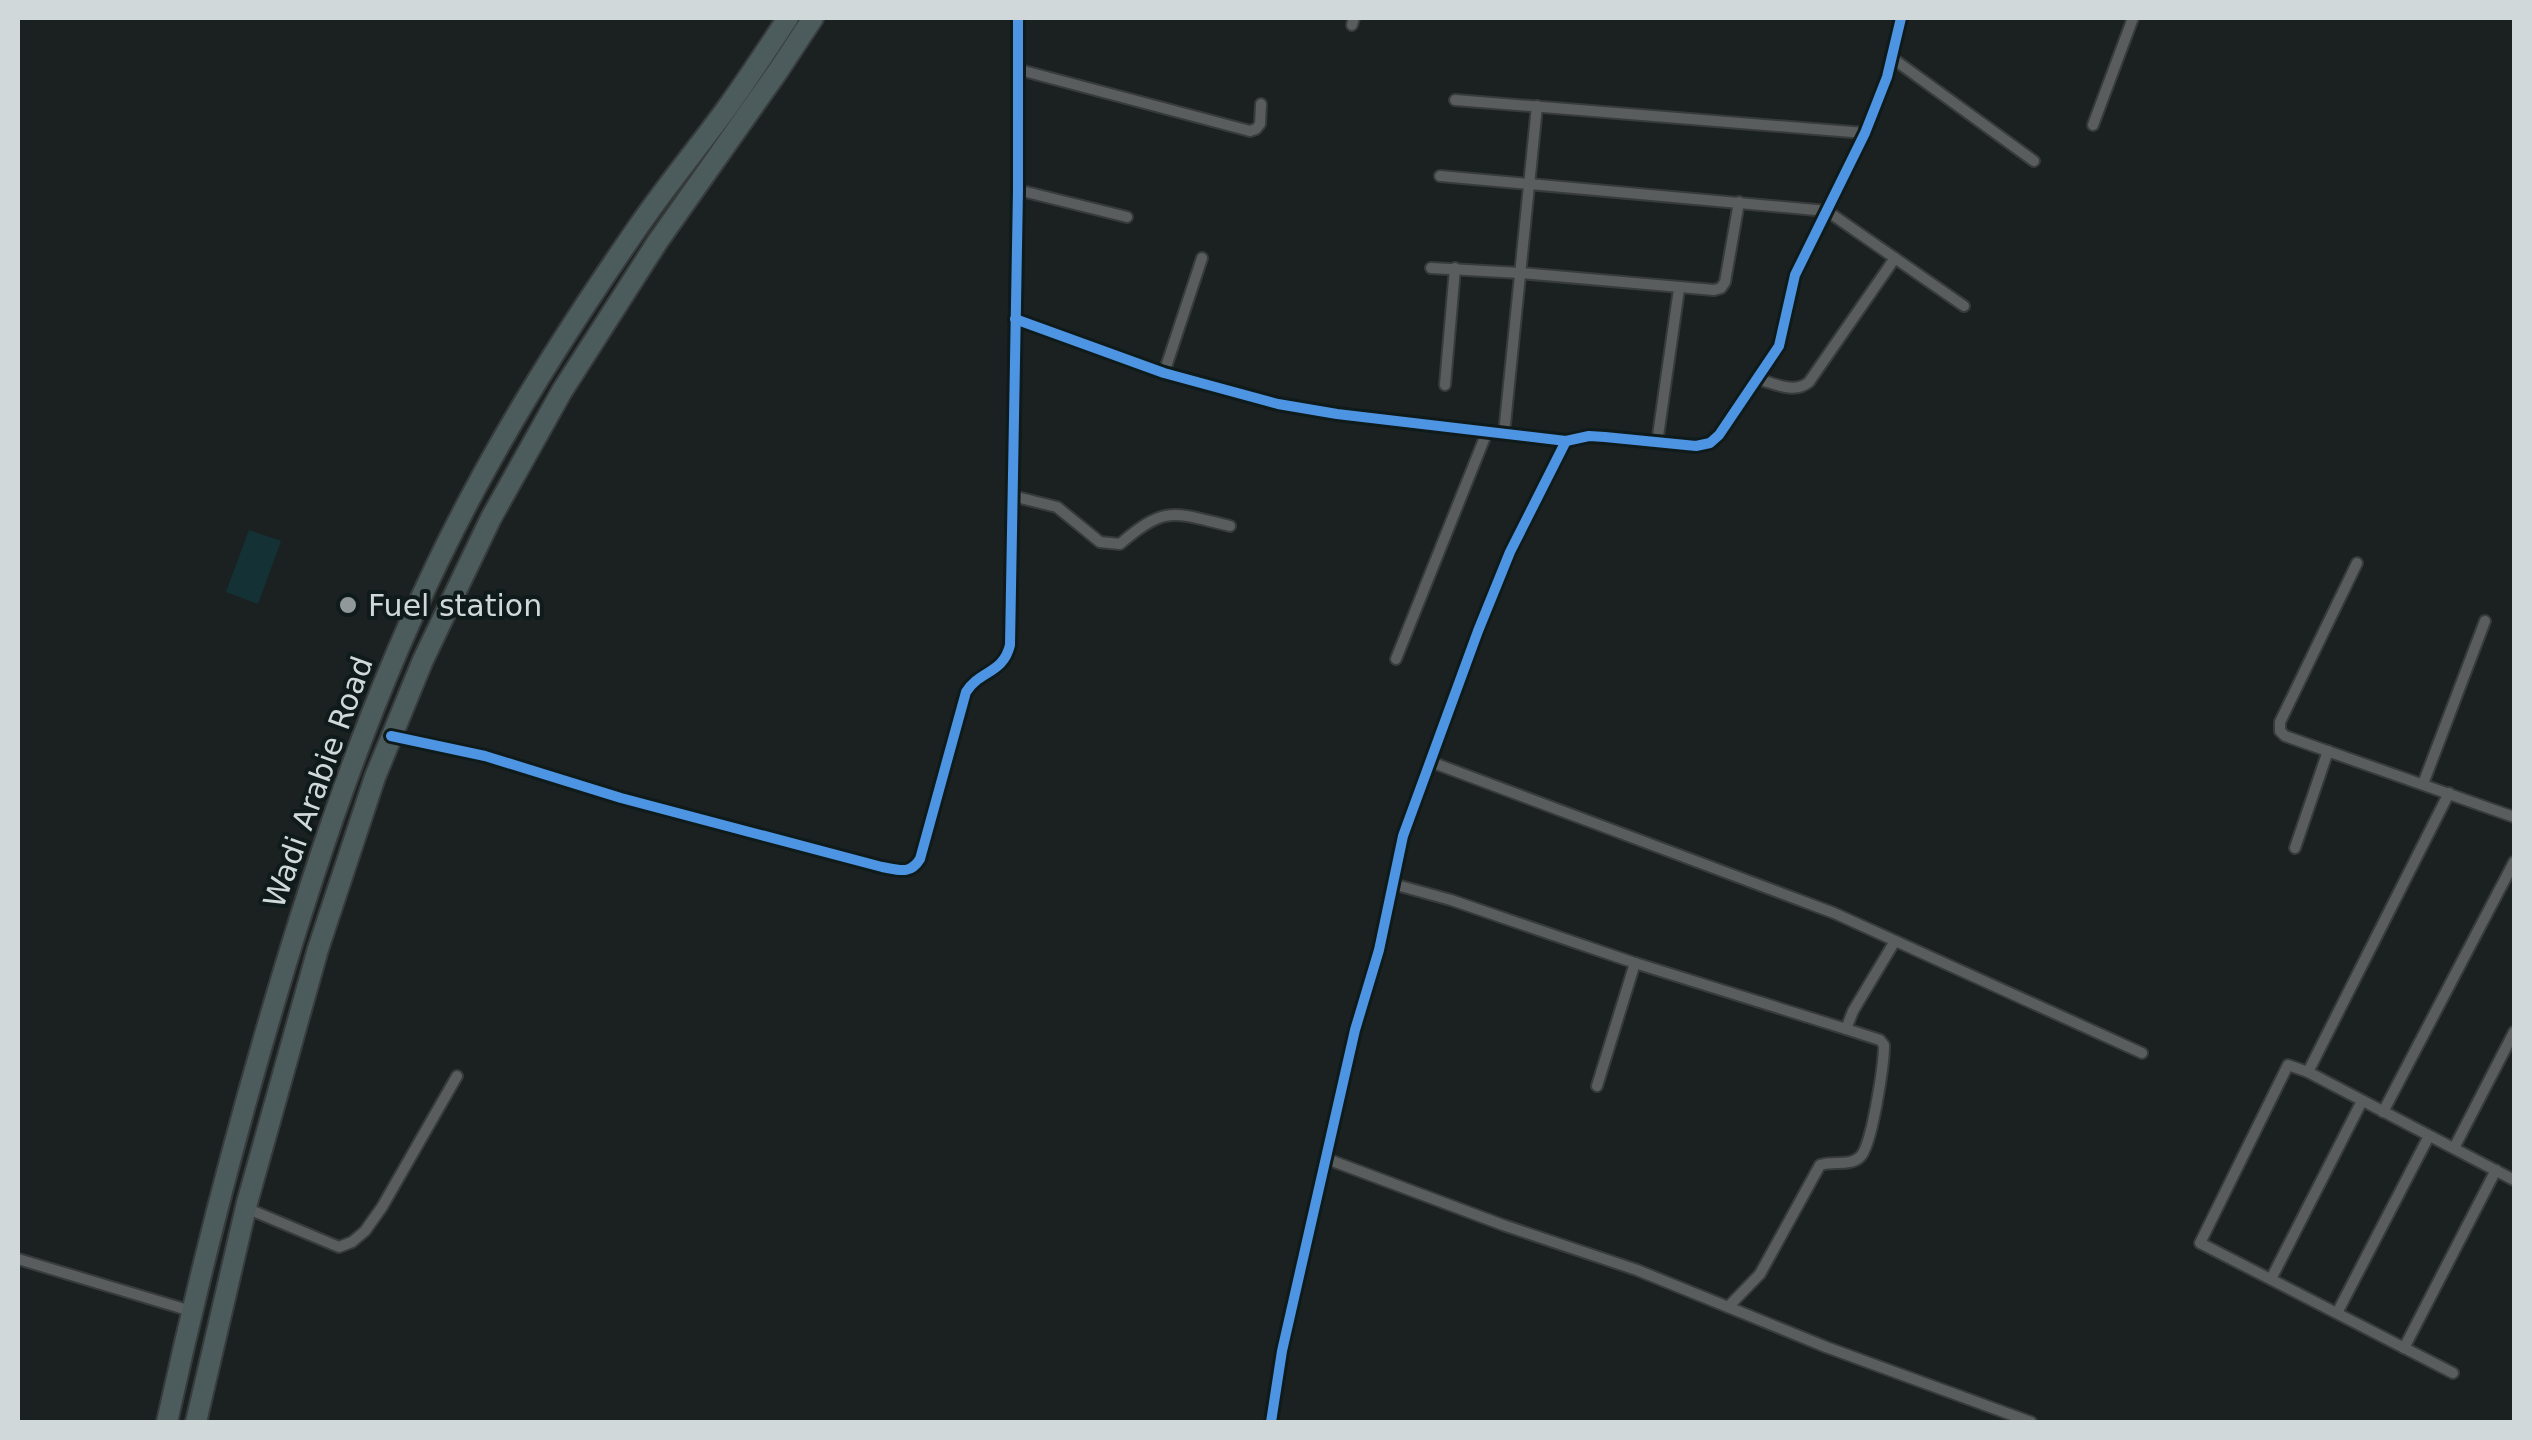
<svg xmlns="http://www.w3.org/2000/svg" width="2532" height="1440" font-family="'DejaVu Sans',sans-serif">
  <rect width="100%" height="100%" fill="#1b2121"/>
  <path fill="#143236" d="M249 530 281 541 258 604 226 592Z"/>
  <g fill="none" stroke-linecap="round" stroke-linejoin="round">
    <g stroke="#373b3b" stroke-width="14">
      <g id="street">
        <path d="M1352 25 1354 18"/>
        <path d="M1892 58 2034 161"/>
        <path d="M1020 70 1250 131 1256 129 1260 124 1261 104"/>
        <path d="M1455 100 1865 133"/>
        <path d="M2093 125 2133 18"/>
        <path d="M1440 176 1827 211 1964 306"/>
        <path d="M1018 190 1127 217"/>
        <path d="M1431 268 1520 273 1714 290 1721 288 1725 282 1739 202"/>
        <path d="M1015 319 1164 373 1278 404 1337 414 1566 441 1589 436 1605 437 1696 446 1710 443 1719 435 1779 346 1795 275 1865 133 1887 77 1901 18"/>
        <path d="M1164 373 1202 258"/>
        <path d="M1758 379C1775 384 1795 394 1809 382L1895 258"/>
        <path d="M1445 385 1455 268"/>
        <path d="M1504 434 1537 106"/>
        <path d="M1657 443 1679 289"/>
        <path d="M1012 496 1057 507 1100 542 1120 544C1166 504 1174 513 1230 526"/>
        <path d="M2357 563 2280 722V731L2285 736 2514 817"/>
        <path d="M1396 659 1487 432"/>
        <path d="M392 736 485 756 621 798 882 867C899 870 910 875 920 859L966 692C980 670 1003 674 1010 645L1018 190V18"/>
        <path d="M1431 762 1834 913 2142 1053"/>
        <path d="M2423 784 2485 621"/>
        <path d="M2449 793 2308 1072 2514 1180"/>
        <path d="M2295 848 2328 751"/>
        <path d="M1393 884 1451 900 1635 963 1846 1029 1853 1011 1895 941"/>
        <path d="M1846 1029 1880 1040 1884 1045C1884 1063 1872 1147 1860 1157 1849 1167 1833 1160 1820 1165L1760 1274 1728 1307 1826 1347 2031 1422"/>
        <path d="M2308 1072 2288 1065 2200 1243 2453 1373"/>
        <path d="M1597 1086 1635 963"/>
        <path d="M2383 1112 2514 862"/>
        <path d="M2454 1148 2514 1032"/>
        <path d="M1327 1159 1503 1225 1637 1270 1728 1307"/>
        <path d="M246 1208 339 1247 352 1242 365 1231 382 1207 457 1076"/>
        <path d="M18 1259 191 1311"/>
        <path d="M2271 1279 2362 1101"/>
        <path d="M2337 1313 2429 1136"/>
        <path d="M2404 1348 2496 1170"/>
        <path d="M1271 1422 1282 1351 1355 1030 1379 950 1403 836 1478 631 1510 552 1566 441"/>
      </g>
    </g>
    <g stroke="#373b3b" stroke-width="24">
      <g id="highway">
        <path d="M167 1422C197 1285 231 1150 271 1014 325 829 388 648 481 478 528 391 582 308 638 227 666 186 698 148 727 108 748 79 768 48 788 18"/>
        <path d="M196 1422 247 1203 318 949 375 777 423 660 491 518 562 391 658 241 778 71 813 18"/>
      </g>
    </g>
    <use href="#street" stroke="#595d5d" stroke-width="10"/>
    <use href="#highway" stroke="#4c5b5c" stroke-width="20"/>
    <g stroke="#0f1a1b" stroke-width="16">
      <g id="cycleway">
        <path d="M1015 319 1164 373 1278 404 1337 414 1566 441 1589 436 1605 437 1696 446 1710 443 1719 435 1779 346 1795 275 1865 133 1887 77 1901 18"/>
        <path d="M391 736 485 756 621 798 882 867C899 870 910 875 920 859L966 692C980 670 1003 674 1010 645L1018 190V18"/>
        <path d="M1271 1422 1282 1351 1355 1030 1379 950 1403 836 1478 631 1510 552 1566 441"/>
      </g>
    </g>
    <use href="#cycleway" stroke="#4d94e3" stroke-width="10"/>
  </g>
  <circle fill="#919899" stroke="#0f1a1b" stroke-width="4" cx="348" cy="605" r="10"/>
  <g text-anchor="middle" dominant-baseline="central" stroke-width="8" stroke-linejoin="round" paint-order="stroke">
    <g font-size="30" fill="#d1d8d9" stroke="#0f1a1b" text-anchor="start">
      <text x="368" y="605">Fuel station</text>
    </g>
    <g font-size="30" fill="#d1d8d9" stroke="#0f1a1b">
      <text transform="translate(318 782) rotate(-70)">Wadi Arabie Road</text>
    </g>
  </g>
  <rect width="2532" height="1440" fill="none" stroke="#d1d8d9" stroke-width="40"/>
</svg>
